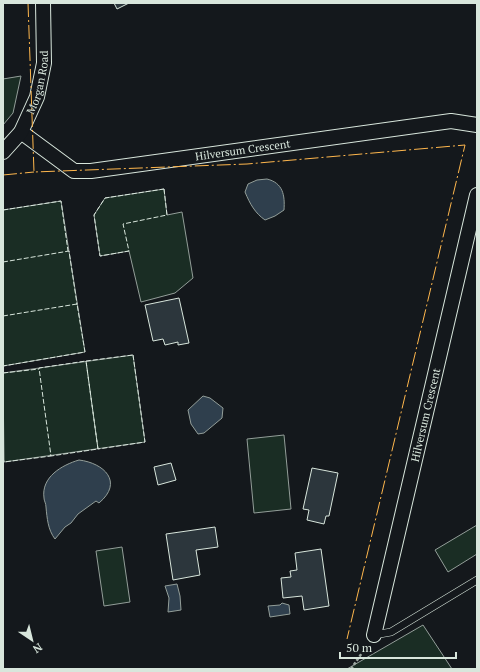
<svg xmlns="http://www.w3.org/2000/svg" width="480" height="672" font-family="'PT Serif',serif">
  <rect width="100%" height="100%" fill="#14181c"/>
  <g fill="#1a2d24" stroke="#939e99">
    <path d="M21 76 13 113 3 125V79Z"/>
    <path d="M164 189 167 215 182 212 193 278 175 293 141 302 129 251 100 256 94 215 105 198Z"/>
    <path d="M61 201 85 352 3 366V210Z"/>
    <path d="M133 355 145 442 4 462 3 373Z"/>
    <path d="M284 435 291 509 254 513 247 439Z"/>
    <path d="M477 525V554L448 572 435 550Z"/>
    <path d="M122 547 130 602 104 606 96 551Z"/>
    <path d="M423 625 452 669H347Z"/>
  </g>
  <g fill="#2f3f4d" stroke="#939e99">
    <path d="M267 179C283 183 285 195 284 210L275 216 265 220C255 213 250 204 245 192L248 184 257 180Z"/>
    <path d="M203 396 210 398 223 408 222 418 204 433 198 434 191 424 188 410Z"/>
    <path d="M79 460C104 463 124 482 99 503L96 501 78 514 71 523 65 527 55 539C48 530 47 518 46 507 46 503 44 501 44 498 41 477 62 465 79 460Z"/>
    <path d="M177 584 180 596 181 610 168 612 169 598 165 586Z"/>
    <path d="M282 603 289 605 290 614 270 617 268 606 280 605Z"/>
  </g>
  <g fill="#2c363c" stroke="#d8e6dc">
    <path d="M114 3H129L117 9Z"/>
    <path d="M179 298 189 343 178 345V342L165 345 163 339 153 341 145 305Z"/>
    <path d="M171 463 176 480 158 485 154 467Z"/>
    <path d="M312 468 338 473 329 516H326L324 524 307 520 309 510 303 509Z"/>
    <path d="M215 527 218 547 196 550 200 575 173 580 166 534Z"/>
    <path d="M321 549 329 606 304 610 302 596 283 598 281 578 291 577 290 571 297 570 295 553Z"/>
  </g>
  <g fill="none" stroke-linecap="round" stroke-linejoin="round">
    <g stroke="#d8e6dc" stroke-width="8">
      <path id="service" d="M374 635 391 632 477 580"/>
    </g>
    <g stroke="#d8e6dc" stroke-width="16">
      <g id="minor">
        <path id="s1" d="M21 132 74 171H91L451 121 477 125"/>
        <path id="s2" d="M3 152 21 132 37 97 44 63 43 3"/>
        <path id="s3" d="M374 635 477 195"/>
      </g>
    </g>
    <path stroke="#9da8a2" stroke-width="2.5" stroke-dasharray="3 2" stroke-linecap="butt" d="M351 669 366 647"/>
    <use href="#service" stroke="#14181c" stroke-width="7"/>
    <use href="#minor" stroke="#14181c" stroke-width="14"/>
    <g stroke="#d8e6dc" stroke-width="1" stroke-dasharray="5 2" stroke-linecap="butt">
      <path d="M164 189 167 215 123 224 129 251 100 256 94 215 105 198Z"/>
      <path d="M3 210 61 201 68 251"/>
      <path d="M3 262 69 251 77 304H76"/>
      <path d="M3 316 77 304 85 352 3 366"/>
      <path d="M133 355 145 442 98 449 86 361Z"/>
      <path d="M86 361 98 449 51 456 39 368Z"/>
      <path d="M3 373 39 369"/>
      <path d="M3 457 4 462 51 456 50 454"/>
    </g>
    <g stroke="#ffb74d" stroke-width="1" stroke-dasharray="14 3 2 3" stroke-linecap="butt">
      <path d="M28 3 34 172 247 164 465 145 347 639"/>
      <path d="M3 175 34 172"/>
    </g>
  </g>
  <g text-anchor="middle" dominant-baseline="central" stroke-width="3" stroke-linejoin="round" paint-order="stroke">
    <g font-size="11" fill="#d8e6dc" stroke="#14181c">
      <text stroke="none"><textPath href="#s2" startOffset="80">Morgan Road</textPath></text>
      <text stroke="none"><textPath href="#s1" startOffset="236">Hilversum Crescent</textPath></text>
      <text stroke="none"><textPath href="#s3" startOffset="226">Hilversum Crescent</textPath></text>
    </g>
  </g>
  <rect width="480" height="672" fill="none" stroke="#d8e6dc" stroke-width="8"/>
  <g transform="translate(32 640) rotate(145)" stroke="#14181c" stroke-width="3" paint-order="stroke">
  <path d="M0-3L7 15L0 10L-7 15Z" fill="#d8e6dc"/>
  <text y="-6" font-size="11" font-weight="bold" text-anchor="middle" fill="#d8e6dc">N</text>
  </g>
  <path d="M340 652v6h116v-6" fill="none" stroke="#d8e6dc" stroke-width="2"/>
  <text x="346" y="652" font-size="12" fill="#d8e6dc" stroke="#14181c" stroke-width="3" paint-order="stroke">50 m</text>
</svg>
